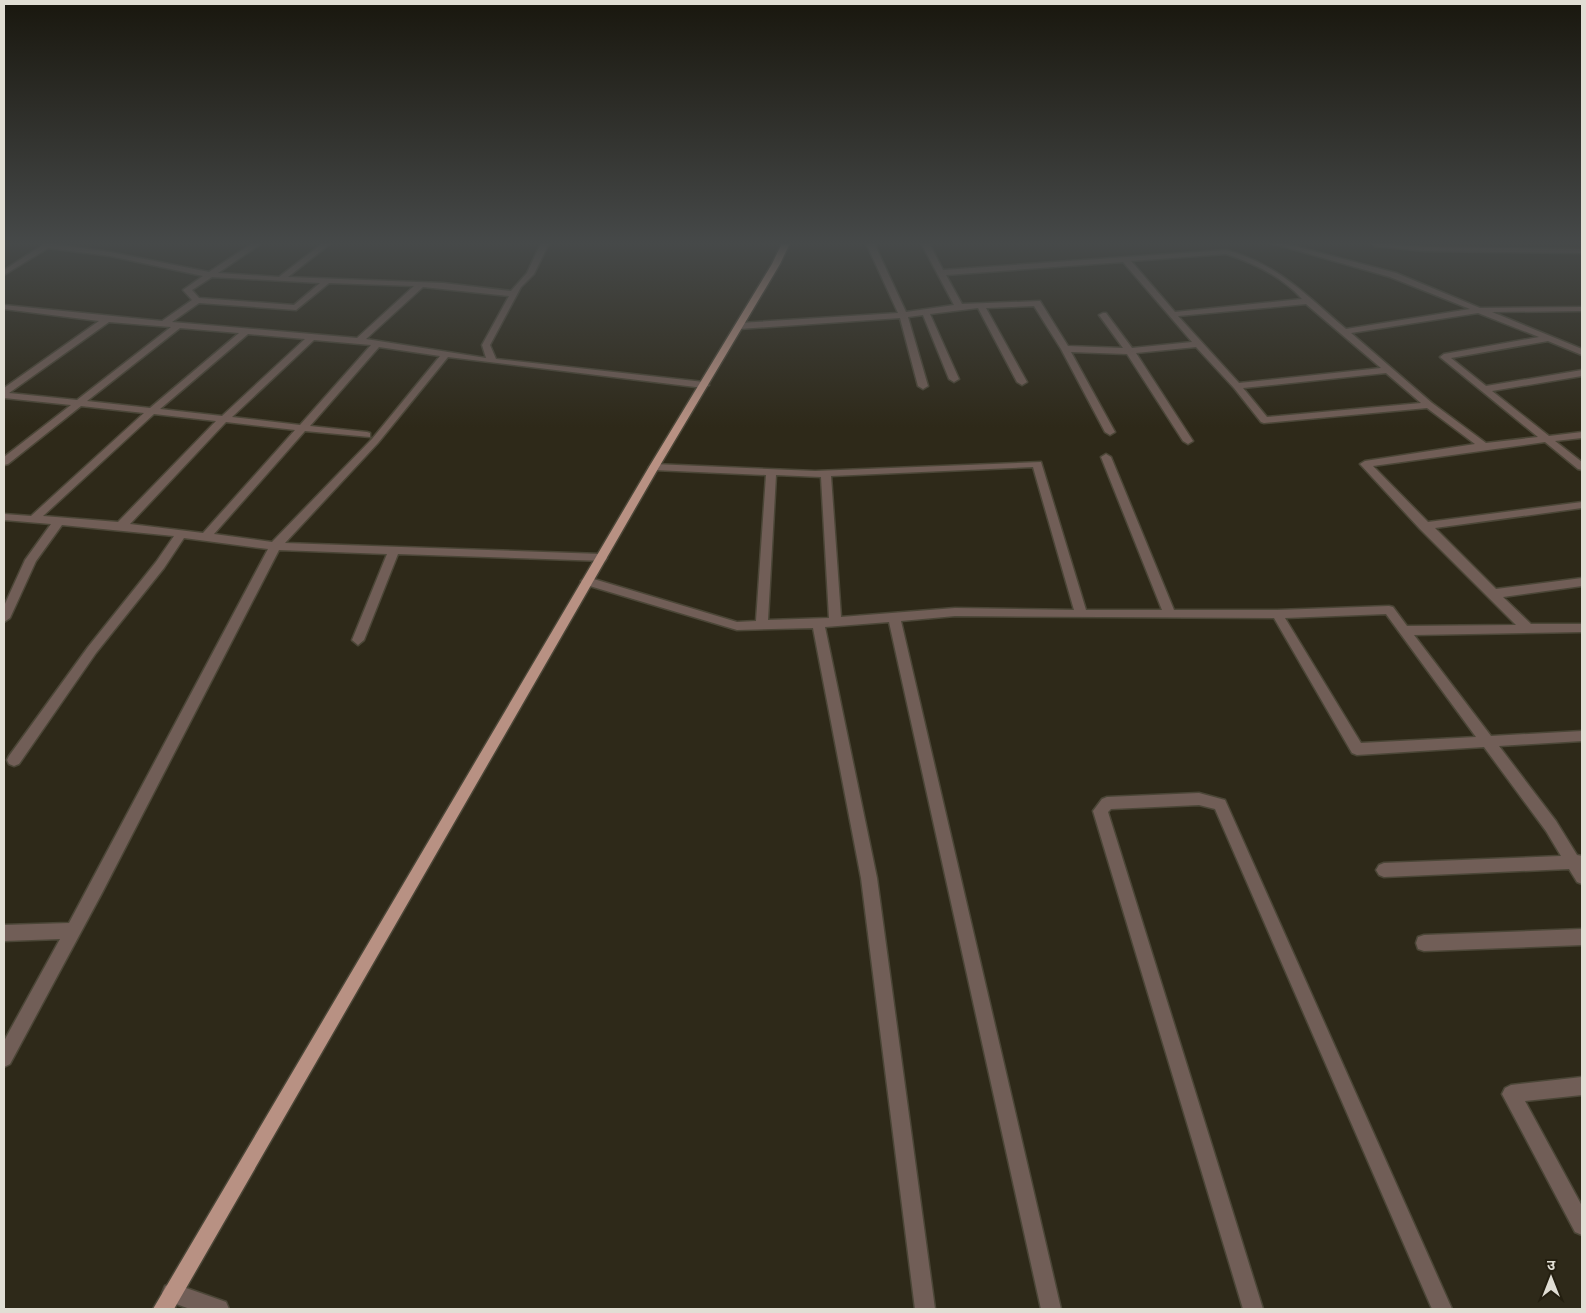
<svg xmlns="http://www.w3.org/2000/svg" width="1586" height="1313" font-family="'Zilla Slab','Noto Sans Devanagari',serif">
  <rect width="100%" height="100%" fill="#2e2919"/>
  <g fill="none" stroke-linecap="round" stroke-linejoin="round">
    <g stroke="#4b4637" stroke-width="3">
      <g id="minor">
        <path d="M46 243 110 252 209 272 253 243H262L218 273 279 277 323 243H331L288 277 443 283 511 291 527 273 541 243H549L534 274 521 287 490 345 496 359 704 382 709 385 704 388 448 357 378 443 285 543 601 554 605 555 607 558 605 561 398 554 364 640 358 645 352 640 387 554 279 550 102 893 10 1064 4 1067V1041L60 939 4 941V925L69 923 268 549 184 538 164 568 96 653 19 764 14 766 9 764 7 760 9 756 88 647 156 562 174 536 62 525 36 561 10 618 4 622V606L25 560 51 524 4 520V514L31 516 144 413 81 406 8 464 4 465V457L71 405 4 398V388L99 321 4 309V305L162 321 192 300 183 290 203 276 110 256 48 248 4 275V270ZM212 277 320 283 294 305 199 298 192 290ZM329 283 414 286 357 338 172 322 199 303 296 310ZM423 287 509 296 482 345 486 358 366 339ZM109 322 171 327 77 400 9 393ZM180 328 239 333 150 408 87 401ZM248 334 305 339 222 416 160 409ZM314 340 371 345 300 425 232 417ZM379 347 440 356 372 439 272 542 214 534 305 431 370 437V433L367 432 310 426ZM154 414 216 421 118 522 43 516ZM226 422 295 430 203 533 130 524Z"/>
        <path d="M866 243H874L906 312 954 305 921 243H929L943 270 1226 250C1278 264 1307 296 1346 329L1470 309 1390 277 1271 243H1283L1396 273 1480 308 1582 307V311L1492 312 1582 349V355L1548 341 1451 358 1486 386 1582 370V376L1492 391 1549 436 1582 432V438L1555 441 1582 462V470L1578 469 1545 442 1373 466 1428 522 1582 502V508L1435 528 1496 589 1582 578V586L1503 597 1531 624H1582V632L1414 635 1491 736 1582 731V741L1499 746 1556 821 1577 855 1582 856V884L1577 882 1569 869 1384 877 1379 875 1376 870 1379 865 1384 863 1561 856 1546 831 1484 747 1357 755 1352 753 1274 618 955 616 901 621 1061 1309H1041L889 622 825 627 877 878 935 1309H915L861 878 813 628 737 630 583 584 581 581 587 577 737 622 756 621 766 475 654 470 649 467 654 464 815 471 1041 462 1086 610H1162L1101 457 1106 454 1111 457 1174 610H1277L1389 606 1393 607 1407 626 1516 625 1420 529 1360 464 1365 461 1475 444 1427 408 1264 423 1261 422 1234 388 1196 347 1136 353 1193 441 1188 444 1183 441 1127 354 1071 352 1115 432 1110 435 1105 432 1061 349 1034 306 986 308 1027 382 1022 385 1017 382 978 308 930 314 959 379 954 382 949 379 923 315 908 317 928 386 923 389 918 386 900 318 739 329 735 326 739 323 898 313ZM1226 254C1254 263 1282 277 1302 299L1175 312 1131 261ZM1123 262 1192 342 1132 348 1106 313H1103L1099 315 1123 348 1068 346 1040 301 962 304 946 275ZM1306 304 1381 368 1239 383 1178 316ZM1478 313 1539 337 1444 354 1440 357 1538 437 1486 443 1432 403 1351 333ZM1386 373 1421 403 1267 417 1243 388ZM1033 467 1074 610 955 608 841 617 831 476ZM776 475 821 477 829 618 768 620ZM1386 614 1476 737 1361 743 1285 618Z"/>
        <path d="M1372 243 1424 247 1582 249V253L1424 251 1375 246Z"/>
        <path d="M1199 793 1225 800 1452 1309H1432L1215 809 1199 805 1111 809 1108 812 1263 1309H1243L1093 811 1102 799 1107 797Z"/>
        <path d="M1582 929V945L1424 951 1418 949 1416 943 1418 937 1424 935Z"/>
        <path d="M1582 1077V1095L1525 1101 1582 1206V1235L1575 1232 1502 1094 1505 1088 1511 1085Z"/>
        <path d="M172 1283 226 1302 229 1309H190L165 1300 162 1293 165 1286Z"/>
      </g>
    </g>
    <g stroke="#4b4637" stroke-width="3">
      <path id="major" d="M782 243H790L780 264 659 467 174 1309H153L649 467 772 264Z"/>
    </g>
    <use href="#minor" fill="#715e57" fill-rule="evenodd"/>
    <use href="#major" fill="#b89183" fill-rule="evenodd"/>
  </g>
  <linearGradient id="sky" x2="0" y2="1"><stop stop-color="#19170e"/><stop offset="0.57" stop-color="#464949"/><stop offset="1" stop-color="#464949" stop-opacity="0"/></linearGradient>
  <rect width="1586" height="427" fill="url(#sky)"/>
  <rect width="1586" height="1313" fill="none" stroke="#e1ded4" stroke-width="10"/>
  <g transform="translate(1551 1278)" stroke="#241f10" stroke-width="4" paint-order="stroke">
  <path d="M0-4L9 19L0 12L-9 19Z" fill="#e1ded4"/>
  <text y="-8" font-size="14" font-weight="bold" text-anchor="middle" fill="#e1ded4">उ</text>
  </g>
</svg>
